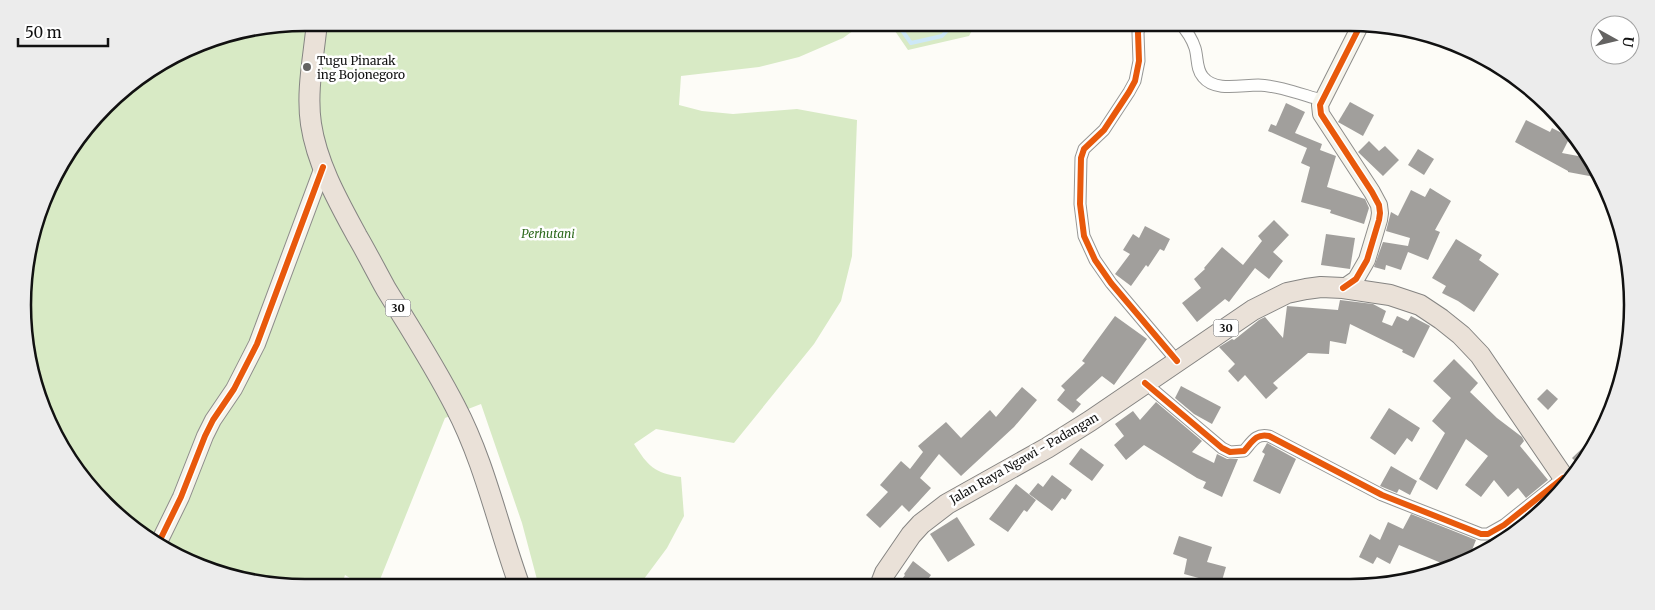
<svg xmlns="http://www.w3.org/2000/svg" width="1655" height="610" font-family="Merriweather,serif">
  <rect width="100%" height="100%" fill="#fdfcf7"/>
  <g fill="#d8eac5">
    <path d="M305 22 864 23 843 38 799 57 759 67 681 76 679 105 702 111 733 114 797 109 857 120 852 256 841 301 814 344 734 443 656 429 634 444C648 466 654 473 681 477L684 516 667 548 638 587H539L522 523 481 404 445 418 377 587H365L345 575 341 587H305L232 578 133 529 70 462 28 360 25 268 60 164 119 92 214 38Z"/>
    <path d="M885 23H976L969 36 908 50 895 31Z"/>
  </g>
  <g fill="none" stroke-linecap="round" stroke-linejoin="round">
    <path stroke="#cde8f7" stroke-width="4" d="M896 22 911 43 942 36 955 22"/>
  </g>
  <g fill="#a19f9c">
    <path d="M1350 102 1374 115 1363 136 1338 122Z"/>
    <path d="M1286 103 1305 112 1295 133 1322 144 1320 150 1336 156 1327 187 1365 199 1369 208 1364 224 1330 213 1331 210 1301 202 1310 167 1301 163 1307 148 1268 131 1271 124 1276 126Z"/>
    <path d="M1526 120 1550 132 1552 128 1570 137 1562 153 1578 156 1585 152 1595 164 1600 178 1568 172V171L1515 142Z"/>
    <path d="M1369 141 1379 151 1385 146 1399 160 1383 176 1358 152Z"/>
    <path d="M1418 149 1434 159 1424 175 1408 165Z"/>
    <path d="M1430 188 1451 201 1435 230 1440 232 1428 260 1408 252 1401 270 1386 265 1385 270 1374 267 1383 242 1408 246 1410 238 1386 231 1391 212 1398 216 1411 190 1425 197Z"/>
    <path d="M1274 220 1289 235 1273 252 1283 261 1269 279 1255 268 1229 302 1225 299 1197 322 1182 303 1201 288 1194 279 1205 269 1204 268 1222 247 1243 265 1262 241 1258 236Z"/>
    <path d="M1145 226 1170 239 1164 251 1160 249 1148 267 1146 265 1131 286 1115 274 1130 254 1123 250 1133 234 1139 238Z"/>
    <path d="M1326 234 1355 238 1350 269 1321 265Z"/>
    <path d="M1456 239 1482 255 1479 260 1499 274 1474 312 1458 301 1442 293 1446 286 1432 278Z"/>
    <path d="M1340 300 1373 304 1386 311 1382 322 1392 326 1397 316 1408 321 1411 316 1430 326 1414 358 1402 352 1403 350 1350 324 1346 344 1330 341 1329 354 1308 353 1273 383 1278 388 1266 399 1245 375 1238 382 1228 371 1235 364 1219 347 1232 339 1234 340 1259 320 1265 317 1283 338 1287 306 1338 310Z"/>
    <path d="M1115 316 1147 339 1114 385 1102 376 1076 400 1081 404 1073 413 1057 400 1065 390 1061 386 1085 363 1082 361Z"/>
    <path d="M1454 359 1478 383 1470 392 1497 418 1522 437 1524 441 1520 446 1548 480 1526 498 1518 488 1508 497 1494 480 1481 497 1465 485 1488 456 1466 439 1437 490 1419 479 1445 433 1432 421 1451 398 1433 381Z"/>
    <path d="M1181 386 1221 407 1212 424 1194 414 1175 398Z"/>
    <path d="M1022 387 1037 400 1014 427 961 476 939 454 920 478 931 488 909 512 902 505 880 528 866 515 888 492 880 485 901 461 910 469 923 452 918 446 946 422 961 438 990 410 996 417Z"/>
    <path d="M1547 389 1558 399 1548 410 1537 399Z"/>
    <path d="M1156 402 1202 441 1192 452 1214 463 1217 454 1227 459H1238L1222 497 1203 488 1206 482 1197 478 1144 445 1126 460 1114 445 1124 436 1115 424 1133 411 1140 420Z"/>
    <path d="M1389 408 1420 428 1412 442 1407 438 1395 455 1370 438Z"/>
    <path d="M1593 438 1597 441 1594 446 1579 465 1572 458Z"/>
    <path d="M1267 443 1296 459 1280 494 1253 481 1265 454 1262 452Z"/>
    <path d="M1081 448 1104 465 1092 481 1069 464Z"/>
    <path d="M1391 466 1417 481 1410 495 1399 489 1397 493 1380 486Z"/>
    <path d="M1052 475 1072 490 1065 500 1062 498 1052 511 1029 494 1038 483 1043 487Z"/>
    <path d="M1016 484 1036 500 1027 512 1024 510 1008 532 989 519Z"/>
    <path d="M1411 514 1476 540 1468 560 1448 566 1399 545 1390 564 1377 557 1373 564 1359 557 1370 534 1380 540 1388 522 1403 529Z"/>
    <path d="M957 517 975 545 948 562 930 534Z"/>
    <path d="M1179 536 1212 547 1207 562 1226 567 1221 584 1184 574 1187 559 1173 554Z"/>
    <path d="M913 561 931 575 923 586H897L905 575 904 574Z"/>
  </g>
  <g fill="none" stroke-linecap="round" stroke-linejoin="round">
    <g stroke="#979795" stroke-width="13">
      <g id="street">
        <path d="M1140 22 1138 33 1139 61 1135 81 1129 92 1104 130 1084 149 1081 158 1080 204 1084 236 1095 260 1111 283 1177 361"/>
        <path d="M1179 22C1186 30 1192 38 1195 48 1198 58 1196 69 1203 77 1215 92 1241 85 1258 85 1280 86 1300 94 1321 100"/>
        <path d="M1145 383 1222 448 1230 452 1244 451C1252 442 1256 433 1269 436L1382 495 1481 534H1488L1504 525 1563 478"/>
      </g>
    </g>
    <g stroke="#8e8d8b" stroke-width="18">
      <g id="secondary">
        <path d="M1343 288 1356 279 1367 260 1379 220 1380 213 1379 205 1372 192 1321 114 1320 105 1361 24"/>
        <path d="M159 542 181 497 205 436 213 420 234 389 257 344 323 167"/>
      </g>
    </g>
    <g stroke="#858482" stroke-width="22">
      <g id="highway">
        <path d="M317 22C314 55 306 91 311 124 317 164 338 201 357 236 367 253 376 271 386 289 410 328 434 365 455 406 485 463 498 527 520 587"/>
        <path d="M880 586 885 573 911 535 921 524 947 504 1047 448 1090 421 1253 310 1287 293 1306 289 1321 287 1343 288 1390 295 1420 305 1441 319 1461 335 1480 355 1566 481"/>
      </g>
    </g>
    <use href="#street" stroke="#fffffe" stroke-width="11"/>
    <use href="#secondary" stroke="#f6f4eb" stroke-width="16"/>
    <use href="#highway" stroke="#eae1d8" stroke-width="20"/>
    <g stroke="#fff" stroke-width="9">
      <g id="cycleway">
        <path d="M1140 22 1138 33 1139 61 1135 81 1129 92 1104 130 1084 149 1081 158 1080 204 1084 236 1095 260 1111 283 1177 361"/>
        <path d="M1343 288 1356 279 1367 260 1379 220 1380 213 1379 205 1372 192 1321 114 1320 105 1361 24"/>
        <path d="M1145 383 1222 448 1230 452 1244 451C1252 442 1256 433 1269 436L1382 495 1481 534H1488L1504 525 1563 478"/>
        <path d="M159 542 181 497 205 436 213 420 234 389 257 344 323 167"/>
      </g>
    </g>
    <use href="#cycleway" stroke="#e8590c" stroke-width="6"/>
  </g>
  <circle fill="#646362" stroke="#fff" stroke-width="2" cx="307" cy="67" r="5"/>
  <g text-anchor="middle" dominant-baseline="central" stroke-width="5" stroke-linejoin="round" paint-order="stroke">
    <g fill="#fff" stroke="#585858" stroke-width="1">
      <rect x="385.5" y="299.5" width="25" height="17" rx="4"/>
      <rect x="1213.5" y="319.5" width="25" height="17" rx="4"/>
    </g>
    <g font-size="11" font-weight="bold" fill="#111">
      <text x="398" y="308">30</text>
      <text x="1226" y="328">30</text>
    </g>
    <g font-size="12" fill="#111" stroke="#fff" text-anchor="start">
      <text x="317" y="60">Tugu Pinarak<tspan x="317" dy="14">ing Bojonegoro</tspan></text>
    </g>
    <g font-size="12" font-style="italic" fill="#2f6b1f" stroke="#fff">
      <text x="548" y="233">Perhutani</text>
    </g>
    <g font-size="12" fill="#111" stroke="#fff">
      <text transform="translate(1024 458) rotate(-30)">Jalan Raya Ngawi - Padangan</text>
    </g>
  </g>
  <path d="M0 0H1655V610H0ZM305 31H1350A274 274 0 0 1 1624 305V305A274 274 0 0 1 1350 579H305A274 274 0 0 1 31 305V305A274 274 0 0 1 305 31Z" fill="#ececec" fill-rule="evenodd"/>
  <path fill="none" stroke="#111" stroke-width="2.5" d="M305 31H1350A274 274 0 0 1 1624 305V305A274 274 0 0 1 1350 579H305A274 274 0 0 1 31 305V305A274 274 0 0 1 305 31Z"/>
  <g transform="translate(1615 40) rotate(98)"><circle r="24" fill="#ffffff" stroke="#a0a0a0"/>
  <path d="M0-4L9 19L0 12L-9 19Z" fill="#646362"/>
  <text y="-8" font-size="14" font-weight="bold" text-anchor="middle" fill="#111111">U</text>
  </g>
  <path d="M18 38v8h90v-8" fill="none" stroke="#111111" stroke-width="2.5"/>
  <text x="25" y="38" font-size="15" fill="#111111" stroke="#ffffff" stroke-width="4" paint-order="stroke">50 m</text>
</svg>
